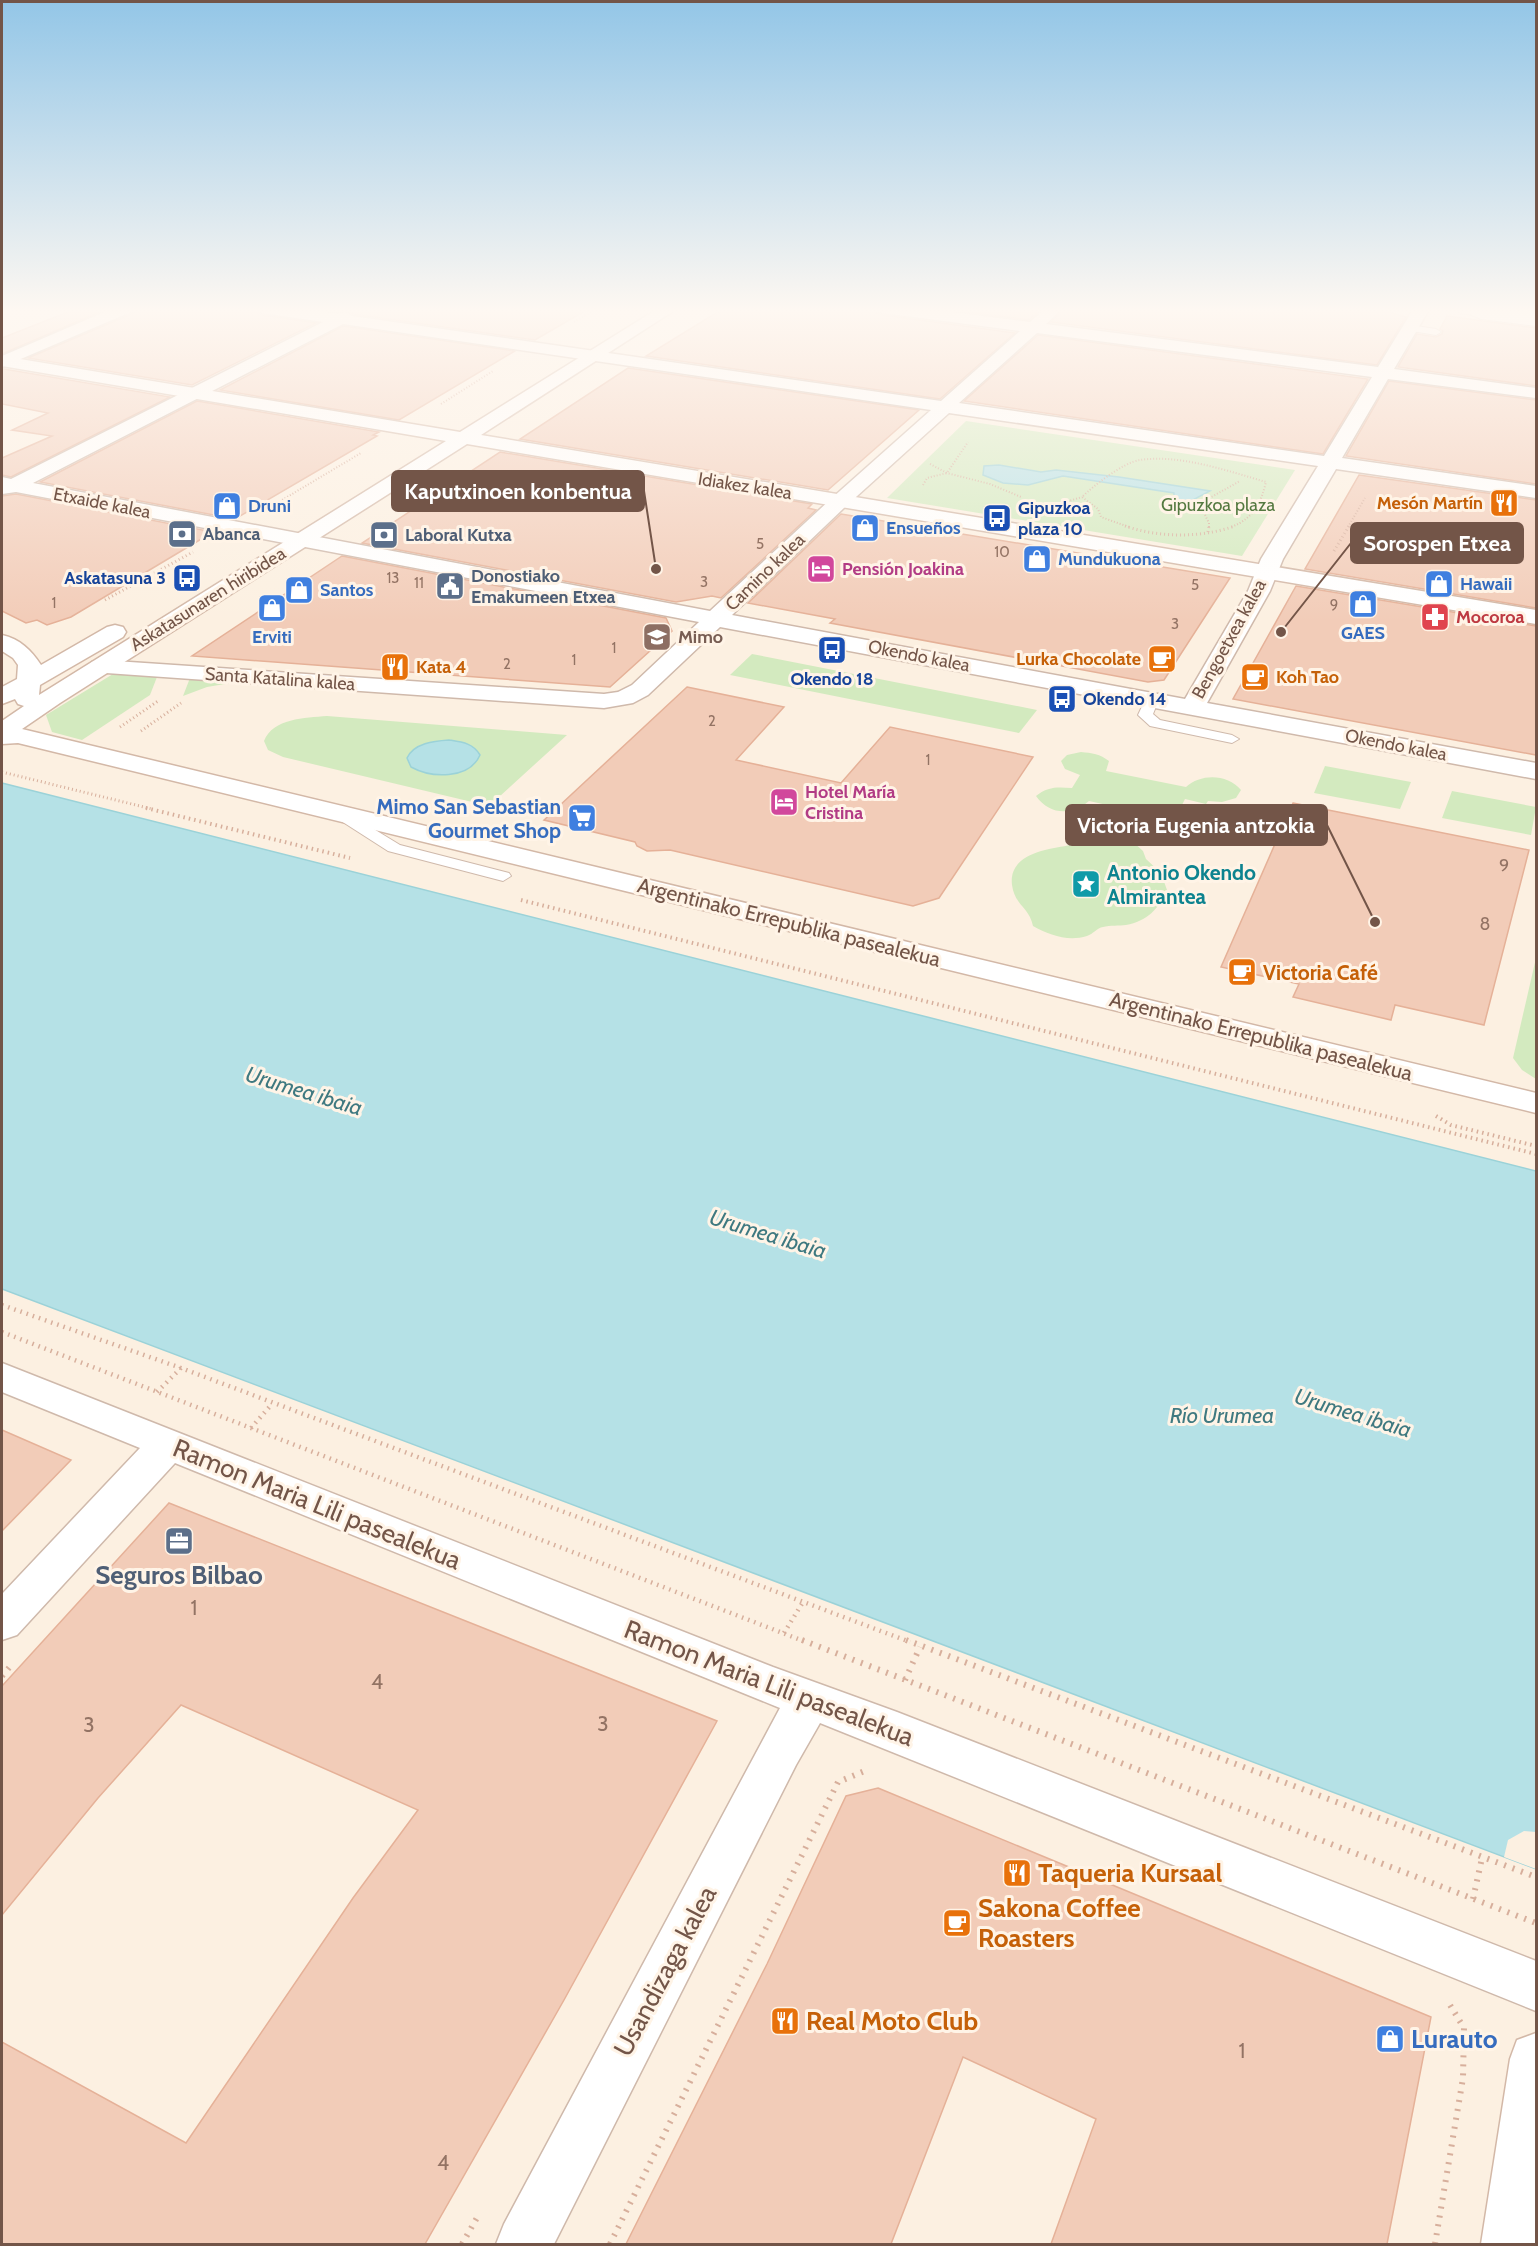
<svg xmlns="http://www.w3.org/2000/svg" width="1538" height="2246" font-family="Cabin,sans-serif">
  <rect width="100%" height="100%" fill="#fcf0e1"/>
  <g fill="#d3eabf">
    <path d="M966 421 1295 470 1242 556 887 498Z"/>
    <path d="M752 654 1037 710 1019 733 730 675Z"/>
    <path d="M113 674 157 677 150 695 82 740 52 732 46 715Z"/>
    <path d="M190 678 237 682 207 687 183 696Z"/>
    <path d="M327 716 567 735 489 806 283 757 268 750 264 741C273 718 305 718 327 716Z"/>
    <path d="M1081 752C1092 753 1100 754 1109 761L1106 771 1186 787C1201 773 1228 774 1241 790L1236 798 1222 802 1208 801 1206 804 1185 799 1181 807 1201 811 1200 815 1216 820 1221 825V831C1207 846 1185 841 1170 830L1171 819 1089 801C1073 815 1050 816 1036 796 1048 786 1058 787 1072 788L1080 775 1065 769 1061 761 1067 755Z"/>
    <path d="M1325 766 1411 782 1400 809 1314 793Z"/>
    <path d="M1452 791 1536 807 1531 835 1442 818Z"/>
    <path d="M1112 835 1132 841 1143 851 1146 859 1161 873 1167 890C1159 909 1147 921 1126 925 1119 926 1110 925 1103 927 1097 928 1093 934 1087 936 1068 942 1049 935 1033 926 1029 907 1015 906 1012 885 1008 853 1049 849 1071 845 1078 844 1083 840 1089 838 1095 835 1105 836 1112 835Z"/>
    <path d="M1536 958V1079L1522 1070 1513 1058Z"/>
  </g>
  <g fill="#b5e1e6" stroke="#9bd2d8" stroke-width="1.5">
    <path d="M999 465 1041 472 1056 470 1119 477 1210 491 1189 502 1174 500V493L1063 476 1028 485 1003 483 983 475 984 466Z"/>
    <path d="M449 740C462 742 473 743 480 755 469 780 431 778 411 767L407 758C414 743 434 741 449 740Z"/>
    <path d="M2 783 1536 1171V1869L2 1289Z"/>
  </g>
  <path fill="#fcf0e1" d="M1524 1831 1536 1832V1869L1504 1857 1508 1840Z"/>
  <g fill="#f2ccb8" stroke="#e5b198" stroke-width="1.5">
    <path d="M78 308H109L2 354V338Z"/>
    <path d="M137 308H252L262 315 316 323 192 385 28 358 134 313Z"/>
    <path d="M308 308H590L535 340 353 314 346 310 338 312Z"/>
    <path d="M724 308H873L876 313 883 315 1015 333 940 399 646 356Z"/>
    <path d="M934 308H1043L1029 320Z"/>
    <path d="M1065 308H1375L1406 317 1377 365 1051 322Z"/>
    <path d="M1447 316 1536 328V386L1398 367 1417 334 1436 337 1442 334 1443 331 1440 329Z"/>
    <path d="M343 326 515 351 399 420 220 390Z"/>
    <path d="M1038 335 1368 379 1323 454 964 401Z"/>
    <path d="M628 368 919 410 828 490 520 439Z"/>
    <path d="M2 369H4L170 397 11 477 2 475V458L52 436 12 430 48 413 2 404Z"/>
    <path d="M1389 381 1536 400V484L1346 456Z"/>
    <path d="M197 401 379 432 373 435 377 436 235 519 40 482Z"/>
    <path d="M500 452 812 504 808 508 816 510 721 598 712 596 676 602 362 543Z"/>
    <path d="M1359 475 1536 500V608L1305 569Z"/>
    <path d="M16 494 213 532 71 617 47 625 37 620 26 623 2 611V496Z"/>
    <path d="M841 514 1126 561 1230 578 1164 680 1148 682 830 623 835 619 748 603Z"/>
    <path d="M342 556 666 618 672 631 610 687 192 656Z"/>
    <path d="M1296 586 1536 626V755L1233 699Z"/>
    <path d="M687 687 784 707 736 760 841 783 890 727 1033 757 939 898 913 906 670 850 647 851 637 846 635 842 544 820Z"/>
    <path d="M1293 803 1529 850 1484 1025 1395 1005 1391 1020 1293 997 1299 984 1221 967Z"/>
    <path d="M2 1430 71 1460 2 1531Z"/>
    <path d="M169 1503 717 1721 564 2000 425 2244H2V2042L186 2143 353 1898 418 1810 181 1705 98 1798 2 1915V1686Z"/>
    <path d="M878 1788 1431 2017 1387 2244H1051L1096 2119 963 2057 891 2244H626L767 1964 846 1796Z"/>
  </g>
  <g fill="none" stroke-linecap="round" stroke-linejoin="round">
    <g stroke="#cfb9ab" stroke-width="2">
      <g id="lane">
        <path d="M1456 308H1469L1483 313 1536 320V326L1481 319Z"/>
        <path d="M1409 325 1436 329 1441 332 1436 335 1406 330 1404 328Z"/>
        <path d="M1152 695 1159 699 1153 714 1160 720 1232 735 1239 739 1232 743 1150 726 1138 715 1147 696Z"/>
        <path d="M341 809 400 845 509 873 511 876 503 881 388 851 335 817 333 814Z"/>
      </g>
    </g>
    <g stroke="#cfb9ab" stroke-width="3">
      <g id="street">
        <path d="M114 308H135L133 311 2 367V356Z"/>
        <path d="M254 308H293L338 314 345 312 352 316 941 401 1020 331 883 313 877 311 875 308H918L1030 322 1046 308H1063L1046 324 1378 367 1414 308H1430L1394 369 1536 388V398L1388 379 1342 458 1536 486V498L1336 469 1283 559 1270 591 1207 703 1536 763V779L720 627 648 695 633 703 604 708 92 672 88 667 92 662 100 660 604 694 618 692 632 685 699 622 16 492 2 494V477L11 479 323 322 262 313ZM343 324 931 410 832 498 710 611 33 483ZM1037 333 1372 377 1324 456 959 403ZM949 413 1318 466 1261 559 1248 591 1185 699 732 615 846 506Z"/>
        <path d="M2 1363 773 1667 897 1712 1536 1961V2011L820 1723 796 1765 554 2244H496L504 2224 780 1708 175 1463 17 1635 2 1640V1594L140 1448 2 1392Z"/>
      </g>
    </g>
    <g stroke="#d3b8a7" stroke-width="3">
      <g id="secondary">
        <path d="M659 308H678L481 435 1536 610V624L467 444 60 703 22 729 1536 1093V1113L18 743 2 744V721L24 706 18 704 15 699 2 704V687L17 679 18 665 13 658 2 651V635C20 639 31 650 41 665L107 627 115 625 123 627 126 632 123 637 40 685 39 695 446 441 2 366V356L460 432Z"/>
        <path d="M1453 308H1498L1536 312V322L1461 313Z"/>
        <path d="M1536 2033V2244H1481L1510 2059 1517 2040Z"/>
      </g>
    </g>
    <g stroke="#d7af9c" stroke-width="2" stroke-dasharray="1 2" stroke-linecap="butt">
      <path d="M574 322 598 308"/>
      <path d="M441 404 493 371"/>
      <path d="M930 464 947 473 990 484 1021 497"/>
      <path d="M923 485 927 478 947 473 968 442"/>
      <path d="M277 503 361 453"/>
      <path d="M1056 505 1082 497"/>
      <path d="M1129 527 1101 517 1098 509 1082 497C1093 486 1124 462 1140 460 1180 454 1228 471 1266 482 1261 503 1253 519 1231 527"/>
      <path d="M1209 527V523L1202 509 1206 500 1240 481"/>
      <path d="M1348 527 1365 498"/>
    </g>
    <g stroke="#d7af9c" stroke-width="3" stroke-dasharray="1 3" stroke-linecap="butt">
      <path d="M1125 526C1160 538 1201 538 1235 526"/>
      <path d="M1208 532 1209 526"/>
      <path d="M1334 551 1349 526"/>
      <path d="M105 600 193 552"/>
      <path d="M120 727 158 701"/>
      <path d="M141 731 181 703"/>
      <path d="M2 772 152 809"/>
    </g>
    <g stroke="#d7af9c" stroke-width="4" stroke-dasharray="1.5 4" stroke-linecap="butt">
      <path d="M146 808 350 858"/>
      <path d="M521 900 1536 1154"/>
      <path d="M1436 1116 1451 1125 1536 1146"/>
    </g>
    <g stroke="#d7af9c" stroke-width="4.5" stroke-dasharray="1.5 5" stroke-linecap="butt">
      <path d="M2 1305 181 1368 910 1642"/>
      <path d="M2 1332 806 1642"/>
      <path d="M157 1392 181 1368"/>
      <path d="M251 1428 272 1404"/>
      <path d="M784 1633 803 1602"/>
    </g>
    <g stroke="#d7af9c" stroke-width="6" stroke-dasharray="2 7" stroke-linecap="butt">
      <path d="M802 1640 1536 1923"/>
      <path d="M906 1640 1536 1877"/>
      <path d="M2 1676 13 1663"/>
      <path d="M905 1680 920 1647"/>
      <path d="M1473 1899 1482 1858"/>
      <path d="M462 2244 478 2216"/>
      <path d="M610 2244 838 1782 867 1770"/>
      <path d="M1435 2244 1463 2078 1464 2028 1450 2005"/>
    </g>
    <use href="#lane" fill="#fff" fill-rule="evenodd"/>
    <use href="#street" fill="#fff" fill-rule="evenodd"/>
    <use href="#secondary" fill="#fff" fill-rule="evenodd"/>
  </g>
  <linearGradient id="sky" x2="0" y2="1"><stop stop-color="#93c6e7"/><stop offset="0.5" stop-color="#fef8f2"/><stop offset="1" stop-color="#fef8f2" stop-opacity="0"/></linearGradient>
  <rect width="1538" height="622" fill="url(#sky)"/>
  <defs>
    <g id="restaurant-square" transform="scale(1.5)"><rect x="-9" y="-9" width="18" height="18" rx="4" fill="#e8710a" stroke="#fff4e7"/><path d="M-5-6h1v4h1v-4h1v4h1v-4h1v5L-1.5 .5V6h-2V.5L-5-1ZM5-6V6H3V1.5H1.5Q1.5-4 5-6Z" fill="#fff"/></g>
    <g id="shop-square" transform="scale(1.5)"><rect x="-9" y="-9" width="18" height="18" rx="4" fill="#3f7fe0" stroke="#fff4e7"/><path d="M-5-2.5h2.3a2.7 3.5 0 0 1 5.4 0H5L5.5 6h-11ZM-1.5-2.5h3a1.5 2.3 0 0 0-3 0Z" fill="#fff"/></g>
    <g id="bus-square" transform="scale(1.5)"><rect x="-9" y="-9" width="18" height="18" rx="4" fill="#1a4fb4" stroke="#fff4e7"/><path d="M-5-6H5V4H4V6H2V4H-2V6H-4V4H-5ZM-3.5-4V0h7V-4ZM-3.5 1.2v1.5H-2V1.2ZM2 1.2v1.5H3.5V1.2Z" fill="#fff"/></g>
    <g id="bank-square" transform="scale(1.5)"><rect x="-9" y="-9" width="18" height="18" rx="4" fill="#5c6f8a" stroke="#fff4e7"/><path d="M-6-4H6V4H-6ZM0-2.3a2.3 2.3 0 1 0 0 4.6a2.3 2.3 0 1 0 0-4.6Z" fill="#fff"/></g>
    <g id="hotel-square" transform="scale(1.5)"><rect x="-9" y="-9" width="18" height="18" rx="4" fill="#d1479c" stroke="#fff4e7"/><path d="M-6-4.5h1.5V1H6V5H4.5V3h-9V5H-6ZM-4 0a1.8 1.8 0 1 1 3.6 0ZM.5 0V-2.5h3Q6-2.5 6 0Z" fill="#fff"/></g>
    <g id="civic-square" transform="scale(1.5)"><rect x="-9" y="-9" width="18" height="18" rx="4" fill="#5c6f8a" stroke="#fff4e7"/><path d="M-.6-6.5H3V-4.5H.6V-3L4-1V1h2V6H-6V1h2V-1L-.6-3ZM-1.2 2.5V6h2.4V2.5Z" fill="#fff"/></g>
    <g id="pharmacy-square" transform="scale(1.5)"><rect x="-9" y="-9" width="18" height="18" rx="4" fill="#e0444e" stroke="#fff4e7"/><path d="M-2-6h4v4h4v4h-4v4h-4v-4h-4v-4h4Z" fill="#fff"/></g>
    <g id="school-square" transform="scale(1.5)"><rect x="-9" y="-9" width="18" height="18" rx="4" fill="#8d6e63" stroke="#fff4e7"/><path d="M0-5L7-2L0 1L-7-2ZM-4 1L0 2.5L4 1V4Q0 6-4 4Z" fill="#fff"/></g>
    <g id="cafe-square" transform="scale(1.5)"><rect x="-9" y="-9" width="18" height="18" rx="4" fill="#e8710a" stroke="#fff4e7"/><path d="M-5.5-4.5H6V0H3Q3 3.5 0 3.5H-2.5Q-5.5 3.5-5.5 0ZM3-3.2v2h1.7v-2ZM-6 4.5H4V6H-6Z" fill="#fff"/></g>
    <g id="supermarket-square" transform="scale(1.5)"><rect x="-9" y="-9" width="18" height="18" rx="4" fill="#3f7fe0" stroke="#fff4e7"/><path d="M-6-5.5h2.5l.6 2H6L4.5 2H-2.5L-4.4-4H-6ZM-1.5 3.2a1.3 1.3 0 1 0 .1 0ZM3 3.2a1.3 1.3 0 1 0 .1 0Z" fill="#fff"/></g>
    <g id="sight-square" transform="scale(1.5)"><rect x="-9" y="-9" width="18" height="18" rx="4" fill="#0f9aa8" stroke="#fff4e7"/><path d="M0-6L1.8-2.2L6-1.7L2.9 1.2L3.7 5.4L0 3.3L-3.7 5.4L-2.9 1.2L-6-1.7L-1.8-2.2Z" fill="#fff"/></g>
    <g id="office-square" transform="scale(1.5)"><rect x="-9" y="-9" width="18" height="18" rx="4" fill="#5c6f8a" stroke="#fff4e7"/><path d="M-6-3h4V-5.5h4V-3h4V5H-6ZM-1-4.5V-3h2v-1.5ZM-6 0V1H6V0Z" fill="#fff"/></g>
  </defs>
  <g fill-rule="evenodd">
    <use href="#restaurant-square" x="1504" y="503"/>
    <use href="#shop-square" x="227" y="506"/>
    <use href="#bus-square" x="997" y="518"/>
    <use href="#shop-square" x="865" y="528"/>
    <use href="#bank-square" x="182" y="534"/>
    <use href="#bank-square" x="384" y="535"/>
    <use href="#shop-square" x="1037" y="559"/>
    <use href="#hotel-square" x="821" y="569"/>
    <use href="#bus-square" x="187" y="578"/>
    <use href="#shop-square" x="1439" y="584"/>
    <use href="#civic-square" x="450" y="586"/>
    <use href="#shop-square" x="299" y="590"/>
    <use href="#shop-square" x="1363" y="604"/>
    <use href="#shop-square" x="272" y="608"/>
    <use href="#pharmacy-square" x="1435" y="617"/>
    <use href="#school-square" x="657" y="637"/>
    <use href="#bus-square" x="832" y="650"/>
    <use href="#cafe-square" x="1162" y="659"/>
    <use href="#restaurant-square" x="395" y="667"/>
    <use href="#cafe-square" x="1255" y="677"/>
    <use href="#bus-square" x="1062" y="699"/>
    <use href="#hotel-square" x="784" y="802"/>
    <use href="#supermarket-square" x="582" y="818"/>
    <use href="#sight-square" x="1086" y="884"/>
    <use href="#cafe-square" x="1242" y="972"/>
    <use href="#office-square" x="179" y="1541"/>
    <use href="#restaurant-square" x="1017" y="1873"/>
    <use href="#cafe-square" x="957" y="1923"/>
    <use href="#restaurant-square" x="785" y="2021"/>
    <use href="#shop-square" x="1390" y="2039"/>
  </g>
  <g text-anchor="middle" dominant-baseline="central" stroke-width="6" stroke-linejoin="round" paint-order="stroke">
    <g font-size="15" fill="#937364">
      <text x="760" y="544">5</text>
      <text x="1002" y="552">10</text>
      <text x="393" y="578">13</text>
      <text x="704" y="582">3</text>
      <text x="419" y="583">11</text>
      <text x="1195" y="585">5</text>
      <text x="54" y="603">1</text>
      <text x="1334" y="605">9</text>
      <text x="1175" y="624">3</text>
      <text x="614" y="648">1</text>
      <text x="574" y="660">1</text>
      <text x="507" y="664">2</text>
      <text x="712" y="721">2</text>
      <text x="928" y="760">1</text>
    </g>
    <g font-size="18" fill="#735548" stroke="#fff4e7">
      <text transform="translate(745 486) rotate(9)">Idiakez kalea</text>
      <text transform="translate(102 503) rotate(11)">Etxaide kalea</text>
      <text transform="translate(765 572) rotate(-44)">Camino kalea</text>
      <text transform="translate(208 599) rotate(-32)">Askatasunaren hiribidea</text>
      <text transform="translate(1229 639) rotate(-61)">Bengoetxea kalea</text>
      <text transform="translate(919 656) rotate(11)">Okendo kalea</text>
      <text transform="translate(280 679) rotate(4)">Santa Katalina kalea</text>
      <text transform="translate(1396 745) rotate(11)">Okendo kalea</text>
    </g>
    <g font-size="18" font-weight="bold" fill="#c56008" stroke="#fff4e7" text-anchor="end">
      <text x="1483" y="503">Mesón Martín</text>
      <text x="1141" y="659">Lurka Chocolate</text>
      <text x="416" y="667" text-anchor="start">Kata 4</text>
      <text x="1276" y="677" text-anchor="start">Koh Tao</text>
    </g>
    <g font-size="18" fill="#547940" stroke="#fff4e7">
      <text x="1218" y="505">Gipuzkoa plaza</text>
    </g>
    <g font-size="18" font-weight="bold" fill="#366cbe" stroke="#fff4e7" text-anchor="start">
      <text x="248" y="506">Druni</text>
      <text x="886" y="528">Ensueños</text>
      <text x="1058" y="559">Mundukuona</text>
      <text x="1460" y="584">Hawaii</text>
      <text x="320" y="590">Santos</text>
      <text x="1363" y="633" text-anchor="middle">GAES</text>
      <text x="272" y="637" text-anchor="middle">Erviti</text>
    </g>
    <g font-size="18" font-weight="bold" fill="#164399" stroke="#fff4e7" text-anchor="start">
      <text x="1018" y="508">Gipuzkoa<tspan x="1018" dy="21">plaza 10</tspan></text>
      <text x="166" y="578" text-anchor="end">Askatasuna 3</text>
      <text x="832" y="679" text-anchor="middle">Okendo 18</text>
      <text x="1083" y="699">Okendo 14</text>
    </g>
    <g font-size="18" font-weight="bold" fill="#4e5e75" stroke="#fff4e7" text-anchor="start">
      <text x="203" y="534">Abanca</text>
      <text x="405" y="535">Laboral Kutxa</text>
      <text x="471" y="576">Donostiako<tspan x="471" dy="21">Emakumeen Etxea</tspan></text>
    </g>
    <g font-size="18" font-weight="bold" fill="#b23c85" stroke="#fff4e7" text-anchor="start">
      <text x="842" y="569">Pensión Joakina</text>
      <text x="805" y="792">Hotel María<tspan x="805" dy="21">Cristina</tspan></text>
    </g>
    <g font-size="18" font-weight="bold" fill="#be3a42" stroke="#fff4e7" text-anchor="start">
      <text x="1456" y="617">Mocoroa</text>
    </g>
    <g font-size="18" font-weight="bold" fill="#785e54" stroke="#fff4e7" text-anchor="start">
      <text x="678" y="637">Mimo</text>
    </g>
    <g font-size="18" fill="#937364">
      <text x="1504" y="866">9</text>
      <text x="1485" y="924">8</text>
    </g>
    <g font-size="21" font-weight="bold" fill="#366cbe" stroke="#fff4e7" text-anchor="end">
      <text x="561" y="806">Mimo San Sebastian<tspan x="561" dy="24">Gourmet Shop</tspan></text>
    </g>
    <g font-size="21" font-weight="bold" fill="#0d838f" stroke="#fff4e7" text-anchor="start">
      <text x="1107" y="872">Antonio Okendo<tspan x="1107" dy="24">Almirantea</tspan></text>
    </g>
    <g font-size="21" fill="#735548" stroke="#fff4e7">
      <text transform="translate(789 922) rotate(14)">Argentinako Errepublika pasealekua</text>
      <text transform="translate(1261 1036) rotate(14)">Argentinako Errepublika pasealekua</text>
    </g>
    <g font-size="21" font-weight="bold" fill="#c56008" stroke="#fff4e7" text-anchor="start">
      <text x="1263" y="972">Victoria Café</text>
    </g>
    <g font-size="21" fill="#937364">
      <text x="194" y="1607">1</text>
      <text x="377" y="1681">4</text>
      <text x="603" y="1723">3</text>
      <text x="89" y="1724">3</text>
      <text x="1242" y="2050">1</text>
      <text x="443" y="2162">4</text>
    </g>
    <g font-size="22" font-style="italic" fill="#3f7980" stroke="#fff4e7">
      <text transform="translate(304 1091) rotate(17)">Urumea ibaia</text>
      <text transform="translate(768 1234) rotate(17)">Urumea ibaia</text>
      <text transform="translate(1353 1413) rotate(17)">Urumea ibaia</text>
      <text x="1222" y="1415">Río Urumea</text>
    </g>
    <g font-size="26" fill="#735548" stroke="#fff4e7">
      <text transform="translate(317 1504) rotate(22)">Ramon Maria Lili pasealekua</text>
      <text transform="translate(769 1683) rotate(21)">Ramon Maria Lili pasealekua</text>
      <text transform="translate(665 1971) rotate(-62)">Usandizaga kalea</text>
    </g>
    <g font-size="26" font-weight="bold" fill="#4e5e75" stroke="#fff4e7">
      <text x="179" y="1575">Seguros Bilbao</text>
    </g>
    <g font-size="26" font-weight="bold" fill="#c56008" stroke="#fff4e7" text-anchor="start">
      <text x="1038" y="1873">Taqueria Kursaal</text>
      <text x="978" y="1908">Sakona Coffee<tspan x="978" dy="30">Roasters</tspan></text>
      <text x="806" y="2021">Real Moto Club</text>
    </g>
    <g font-size="26" font-weight="bold" fill="#366cbe" stroke="#fff4e7" text-anchor="start">
      <text x="1411" y="2039">Lurauto</text>
    </g>
  </g>
  <path fill="none" stroke="#735548" stroke-width="2" d="M656 569L644 491M1281 632L1351 543M1375 922L1327 825"/>
  <g fill="#735548" stroke="#fff4e7" stroke-width="2">
    <circle cx="656" cy="569" r="6"/>
    <circle cx="1281" cy="632" r="6"/>
    <circle cx="1375" cy="922" r="6"/>
  </g>
  <g fill="#735548" stroke="#735548" stroke-width="2">
    <rect x="392" y="471" width="252" height="40" rx="6"/>
    <rect x="1351" y="523" width="172" height="40" rx="6"/>
    <rect x="1066" y="805" width="261" height="40" rx="6"/>
  </g>
  <g font-size="22" text-anchor="middle" font-weight="bold" fill="#fff">
    <text x="518" y="499">Kaputxinoen konbentua</text>
    <text x="1437" y="551">Sorospen Etxea</text>
    <text x="1196" y="833">Victoria Eugenia antzokia</text>
  </g>
  <rect width="1538" height="2246" fill="none" stroke="#735548" stroke-width="6"/>
</svg>
